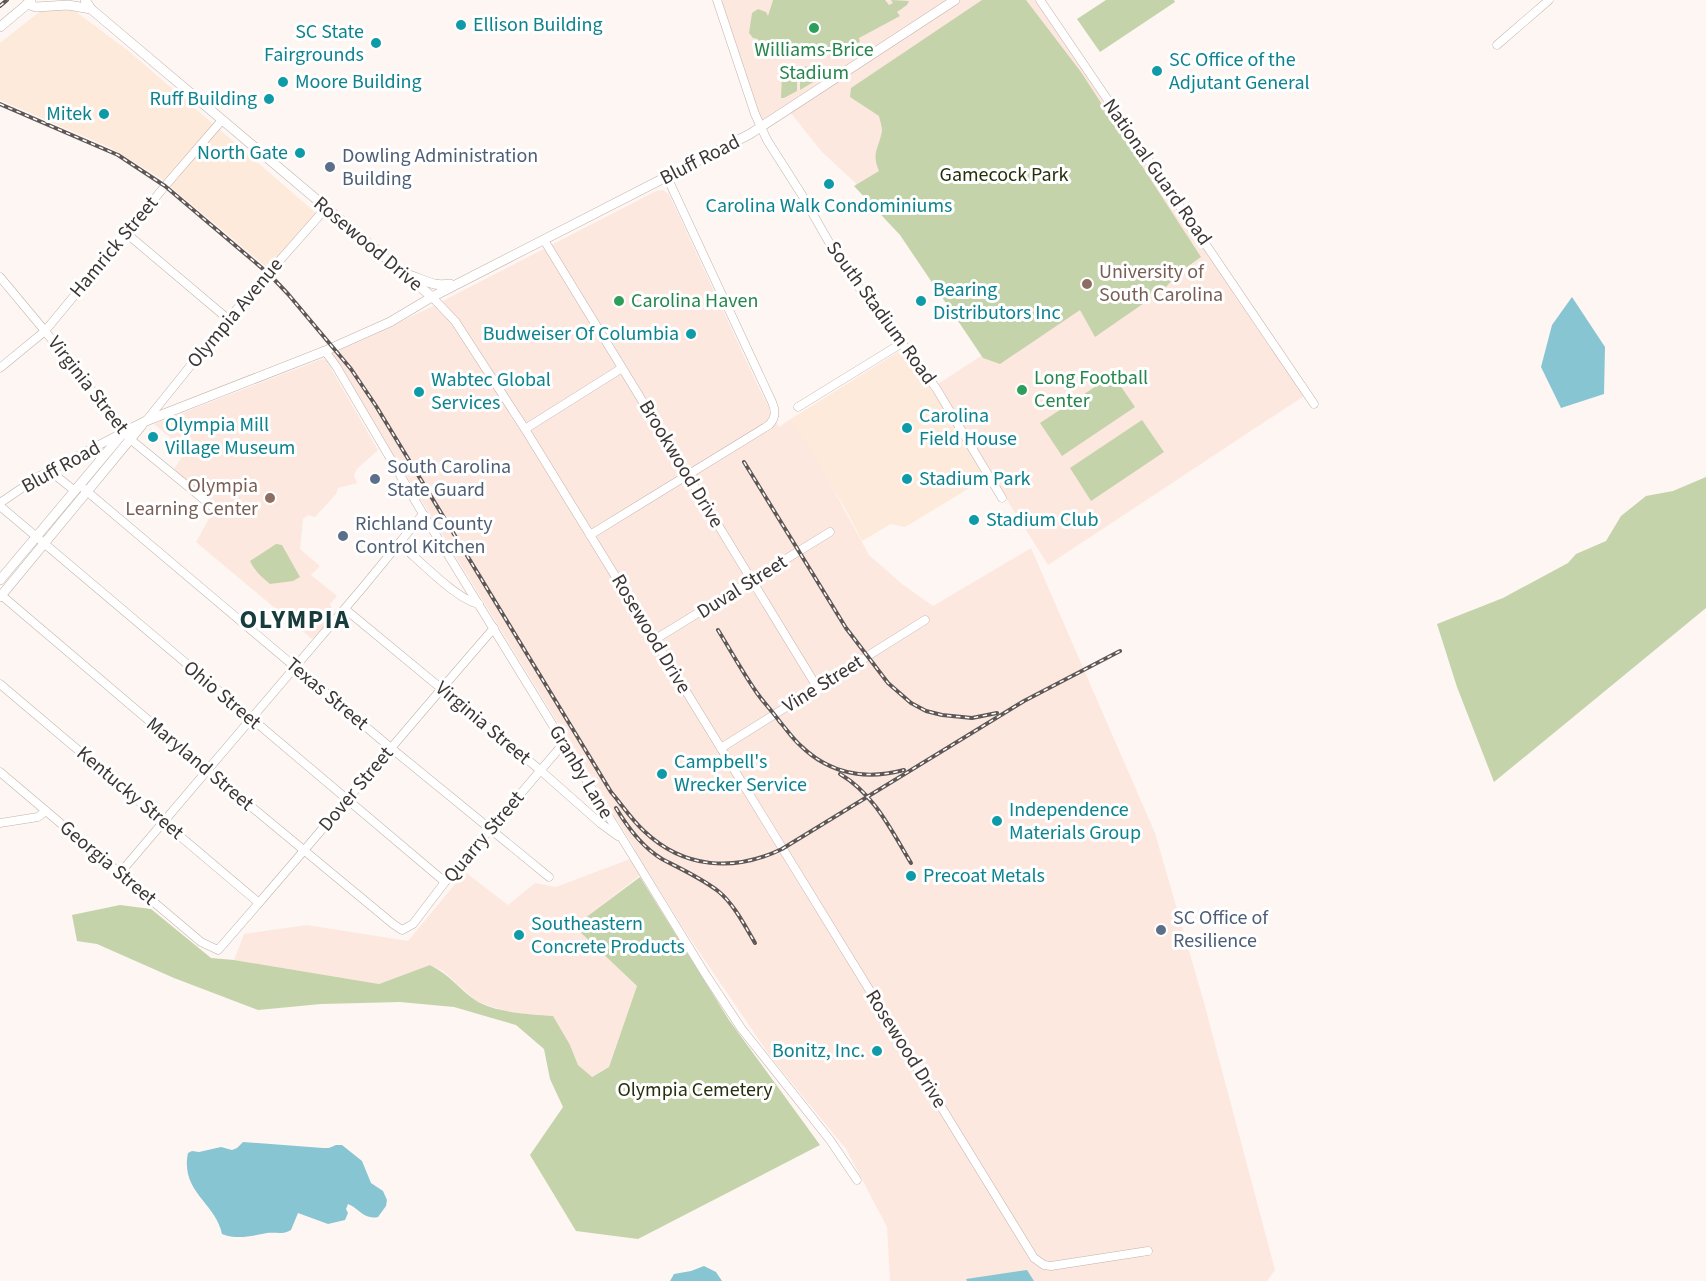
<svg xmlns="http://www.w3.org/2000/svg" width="1706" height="1281" font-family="'Source Sans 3',sans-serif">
  <rect width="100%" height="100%" fill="#fdf6f3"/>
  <g fill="#fdeada">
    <path d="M71 8 131 53 316 213 269 269 160 178 111 148 0 100V43L43 9Z"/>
    <path d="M903 349 957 427 986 478 905 527 891 524 862 541 845 508 789 420Z"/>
  </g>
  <g fill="#fde8e0">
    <path d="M715 0H1040L1307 394 1048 565 935 386 987 352 877 203 822 152 786 107 758 122Z"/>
    <path d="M663 190 669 194 757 384 779 427 789 420 808 443 869 555 902 584 933 606 1031 548 1155 833 1203 999 1275 1270 1267 1281H890L887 1227 846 1149 772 1059 687 934 647 870 581 921 579 926V931L637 986 609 1067 591 1077 578 1065 570 1045 507 1012 476 1001 443 971 430 965 379 984 234 960 244 934 307 925 408 941 465 872 508 905 535 883 556 887 630 859 635 849 331 353 363 340 431 307 656 191Z"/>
    <path d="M322 359 326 360 378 450 357 469 354 475 357 483 338 488 336 494 315 517 308 515 303 519 300 549 320 566 311 575 337 596 330 604 334 615 312 639 196 542 216 506 174 469 186 451 154 424Z"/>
  </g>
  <g fill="#c5d3aa">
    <path d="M773 0H885L889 5 893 3 891 0 909 1 907 5 897 12 900 16 859 38 860 42 846 47V51L842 53V55L836 57 835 55 830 56 829 52 813 54 812 48 788 49 758 47V39L753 38 749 33 752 13 758 9 766 12 768 16Z"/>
    <path d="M982 0H1026L1081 72 1201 257 1180 272 1163 290 1095 337 1080 310 1000 364 983 358 900 235 854 186 879 171C871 153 879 148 882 131 882 126 880 121 879 116L850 97 851 88Z"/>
    <path d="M1106 0H1174L1175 2 1100 52 1077 19Z"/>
    <path d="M790 66 797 67V91L784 98H781L782 75H790Z"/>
    <path d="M814 66 815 81 800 90V67Z"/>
    <path d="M1113 375 1135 407 1062 456 1040 423Z"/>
    <path d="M1142 420 1164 452 1091 501 1070 468Z"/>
    <path d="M1706 477V608L1494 782 1457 687 1437 624 1503 598 1568 563 1576 554 1606 541 1621 516 1646 496 1673 491Z"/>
    <path d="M276 544 282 545 300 577 293 581 270 584C261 577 255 571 250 561Z"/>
    <path d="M640 877 729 1020 820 1145 638 1239 576 1231 530 1155 563 1107 550 1079 544 1049 516 1025 454 1007 400 1002 321 1004 258 1010 174 978 97 944 77 941 72 915 120 905 151 909 211 958 234 960 379 984 430 965C450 975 458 988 475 1000 495 1013 529 1014 553 1016L570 1045 578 1065 592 1077 609 1067 637 986 579 931V926L581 921Z"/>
  </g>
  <g fill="#88c5d3">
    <path d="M1572 297 1605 347 1604 394 1561 408 1541 367 1552 325Z"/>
    <path d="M243 1142 323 1148H329L336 1145H342L362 1161 371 1183 383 1191 387 1200 386 1206 378 1217C364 1220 360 1209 348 1204L346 1209 348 1213 345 1220 328 1224 298 1213 291 1230C283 1235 276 1232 267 1233 252 1236 237 1240 222 1234 216 1203 180 1192 188 1153L192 1151 199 1152 221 1147 232 1150 237 1148Z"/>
    <path d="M704 1266 716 1272 722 1281H670L674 1274 691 1271Z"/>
    <path d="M1027 1270 1034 1281H967L966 1279Z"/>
  </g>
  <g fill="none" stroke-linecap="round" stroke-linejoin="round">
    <g stroke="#c2b2ab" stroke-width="9">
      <g id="minor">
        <path d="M717 0 755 114 767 140 802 195 842 265 936 388 1002 498"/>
        <path d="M1040 0 1314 404"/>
        <path d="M1497 45 1549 0"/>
        <path d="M126 233 228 319"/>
        <path d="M544 240 817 687"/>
        <path d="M0 277 45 331 130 439 213 507"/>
        <path d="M432 297 455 321 525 429 1034 1258 1044 1265 1051 1266 1148 1251"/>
        <path d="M325 351 336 366 423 514 706 975 741 1028 830 1140 857 1180"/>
        <path d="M0 368 45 331 165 186 222 120"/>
        <path d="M798 407 902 343"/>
        <path d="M146 421 228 319 326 208"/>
        <path d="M525 429 622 368"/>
        <path d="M50 471 75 491"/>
        <path d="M83 488 391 748 549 877"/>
        <path d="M0 503 38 477 120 434"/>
        <path d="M0 506 445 882"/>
        <path d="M590 535 769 425C776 418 776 411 772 402L667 177"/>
        <path d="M400 544C418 559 457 600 479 604"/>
        <path d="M0 594 207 770 393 924 402 930 413 924 445 882 564 743"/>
        <path d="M345 609 540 770 600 823 618 836"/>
        <path d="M654 640 830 532"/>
        <path d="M0 684 259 903"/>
        <path d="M721 748 925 620"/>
        <path d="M0 772 201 942 218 950C311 844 401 735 494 628"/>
        <path d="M0 823 38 817 46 811"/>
        <path d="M120 873 364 586 423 514"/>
      </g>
    </g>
    <g stroke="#c2b2ab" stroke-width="10">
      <g id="major">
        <path d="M85 0 91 9 432 297"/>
        <path d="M27 4 36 7 68 5 91 9"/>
        <path d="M0 27 31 1"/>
        <path d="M409 275C426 280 432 287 450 284"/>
        <path d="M0 580 124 432 146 421 325 351 390 322 432 297 750 134 955 0"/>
        <path d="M0 597 142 425"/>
      </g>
    </g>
    <use href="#minor" stroke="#fff" stroke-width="8"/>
    <use href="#major" stroke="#fff" stroke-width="9"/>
    <g stroke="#5e5755" stroke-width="4">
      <g id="rail">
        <path d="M0 6 7 0"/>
        <path d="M0 104 118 155 165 186 269 274 288 294 351 369 376 406 611 792C622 805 632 820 644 831 684 869 734 872 782 849L1024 701 1120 651"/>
        <path d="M744 462 846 628 888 683 911 703 926 711 942 715 972 718 997 713"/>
        <path d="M718 630C731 651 743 673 757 693 764 703 773 712 780 722 787 730 793 739 801 746 830 774 866 780 904 770"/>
        <path d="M840 774C874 794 891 830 911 863"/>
        <path d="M616 808C628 828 642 847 662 859 681 869 701 878 718 891 734 904 745 926 755 943"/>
      </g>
    </g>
    <use href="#rail" stroke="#fff" stroke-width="1.5" stroke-dasharray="4.5" stroke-linecap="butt"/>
  </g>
  <g fill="#0f9aa8" stroke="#fff" stroke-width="2">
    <circle cx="461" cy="25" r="6"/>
    <circle cx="376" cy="43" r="6"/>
    <circle cx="1157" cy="71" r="6"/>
    <circle cx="283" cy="82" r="6"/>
    <circle cx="269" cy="99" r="6"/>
    <circle cx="104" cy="114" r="6"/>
    <circle cx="300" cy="153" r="6"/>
    <circle cx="829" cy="184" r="6"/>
    <circle cx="921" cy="301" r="6"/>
    <circle cx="691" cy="334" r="6"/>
    <circle cx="419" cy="392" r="6"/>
    <circle cx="907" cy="428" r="6"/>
    <circle cx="153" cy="437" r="6"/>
    <circle cx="907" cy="479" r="6"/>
    <circle cx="974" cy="520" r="6"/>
    <circle cx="662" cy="774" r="6"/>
    <circle cx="997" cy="821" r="6"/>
    <circle cx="911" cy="876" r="6"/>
    <circle cx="519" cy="935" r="6"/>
    <circle cx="877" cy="1051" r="6"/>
  </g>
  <g fill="#2e9e5b" stroke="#fff" stroke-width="2">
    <circle cx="814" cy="28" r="6"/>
    <circle cx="619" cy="301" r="6"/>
    <circle cx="1022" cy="390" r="6"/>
  </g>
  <g fill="#5c6f8a" stroke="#fff" stroke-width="2">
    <circle cx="330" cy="167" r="6"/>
    <circle cx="375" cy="479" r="6"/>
    <circle cx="343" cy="536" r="6"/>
    <circle cx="1161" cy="930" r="6"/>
  </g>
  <g fill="#8d6e63" stroke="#fff" stroke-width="2">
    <circle cx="1087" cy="284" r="6"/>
    <circle cx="270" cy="498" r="6"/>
  </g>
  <g text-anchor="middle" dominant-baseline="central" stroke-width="6" stroke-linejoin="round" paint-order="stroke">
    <g font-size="20" fill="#0d838f" stroke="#fff" text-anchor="start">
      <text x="473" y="25">Ellison Building</text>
      <text x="364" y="32" text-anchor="end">SC State<tspan x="364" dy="23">Fairgrounds</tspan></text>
      <text x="1169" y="60">SC Office of the<tspan x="1169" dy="23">Adjutant General</tspan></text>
      <text x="295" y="82">Moore Building</text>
      <text x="257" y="99" text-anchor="end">Ruff Building</text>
      <text x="92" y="114" text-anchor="end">Mitek</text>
      <text x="288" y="153" text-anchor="end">North Gate</text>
      <text x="829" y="206" text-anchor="middle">Carolina Walk Condominiums</text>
      <text x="933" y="290">Bearing<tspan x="933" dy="23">Distributors Inc</tspan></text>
      <text x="679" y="334" text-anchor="end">Budweiser Of Columbia</text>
      <text x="431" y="380">Wabtec Global<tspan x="431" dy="23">Services</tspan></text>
      <text x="919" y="416">Carolina<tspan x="919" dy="23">Field House</tspan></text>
      <text x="165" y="425">Olympia Mill<tspan x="165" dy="23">Village Museum</tspan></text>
      <text x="919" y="479">Stadium Park</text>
      <text x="986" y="520">Stadium Club</text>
      <text x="674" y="762">Campbell's<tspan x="674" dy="23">Wrecker Service</tspan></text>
      <text x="1009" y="810">Independence<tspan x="1009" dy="23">Materials Group</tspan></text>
      <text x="923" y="876">Precoat Metals</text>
      <text x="531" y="924">Southeastern<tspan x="531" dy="23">Concrete Products</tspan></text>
      <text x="865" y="1051" text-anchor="end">Bonitz, Inc.</text>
    </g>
    <g font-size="20" fill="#27864d" stroke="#fff" text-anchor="start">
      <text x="814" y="50" text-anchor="middle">Williams-Brice<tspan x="814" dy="23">Stadium</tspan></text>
      <text x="631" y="301">Carolina Haven</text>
      <text x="1034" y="378">Long Football<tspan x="1034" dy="23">Center</tspan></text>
    </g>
    <g font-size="20" fill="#4e5e75" stroke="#fff" text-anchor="start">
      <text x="342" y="156">Dowling Administration<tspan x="342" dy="23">Building</tspan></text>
      <text x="387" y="467">South Carolina<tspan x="387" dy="23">State Guard</tspan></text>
      <text x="355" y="524">Richland County<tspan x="355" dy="23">Control Kitchen</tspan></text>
      <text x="1173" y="918">SC Office of<tspan x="1173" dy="23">Resilience</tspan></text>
    </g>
    <g font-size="20" fill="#3d3634" stroke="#fff">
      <text transform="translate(700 160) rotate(-27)">Bluff Road</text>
      <text transform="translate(1157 172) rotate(55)">National Guard Road</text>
      <text transform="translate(368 244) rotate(40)">Rosewood Drive</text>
      <text transform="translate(114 247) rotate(-50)">Hamrick Street</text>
      <text transform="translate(235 313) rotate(-50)">Olympia Avenue</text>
      <text transform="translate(881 313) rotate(54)">South Stadium Road</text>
      <text transform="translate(88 385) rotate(52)">Virginia Street</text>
      <text transform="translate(681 464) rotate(59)">Brookwood Drive</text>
      <text transform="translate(61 467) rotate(-29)">Bluff Road</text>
      <text transform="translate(742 587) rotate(-32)">Duval Street</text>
      <text transform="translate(651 634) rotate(59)">Rosewood Drive</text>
      <text transform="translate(823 684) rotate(-32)">Vine Street</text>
      <text transform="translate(327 694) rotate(40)">Texas Street</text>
      <text transform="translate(222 695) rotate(40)">Ohio Street</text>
      <text transform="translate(483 723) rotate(40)">Virginia Street</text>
      <text transform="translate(200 764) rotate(40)">Maryland Street</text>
      <text transform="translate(581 772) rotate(59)">Granby Lane</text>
      <text transform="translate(356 789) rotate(-50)">Dover Street</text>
      <text transform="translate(130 793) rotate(40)">Kentucky Street</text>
      <text transform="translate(484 837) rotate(-50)">Quarry Street</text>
      <text transform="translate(108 863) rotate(40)">Georgia Street</text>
      <text transform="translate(906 1049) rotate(58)">Rosewood Drive</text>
    </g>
    <g font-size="20" fill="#252f0b" stroke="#fff">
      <text x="1004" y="175">Gamecock Park</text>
      <text x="695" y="1090">Olympia Cemetery</text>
    </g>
    <g font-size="20" fill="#785e54" stroke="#fff" text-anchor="start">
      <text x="1099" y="272">University of<tspan x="1099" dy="23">South Carolina</tspan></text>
      <text x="258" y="486" text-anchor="end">Olympia<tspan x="258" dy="23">Learning Center</tspan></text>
    </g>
    <g font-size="26" font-weight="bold" letter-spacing="1.5" fill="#183b3c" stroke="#fff">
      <text x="295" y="619">OLYMPIA</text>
    </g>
  </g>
</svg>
